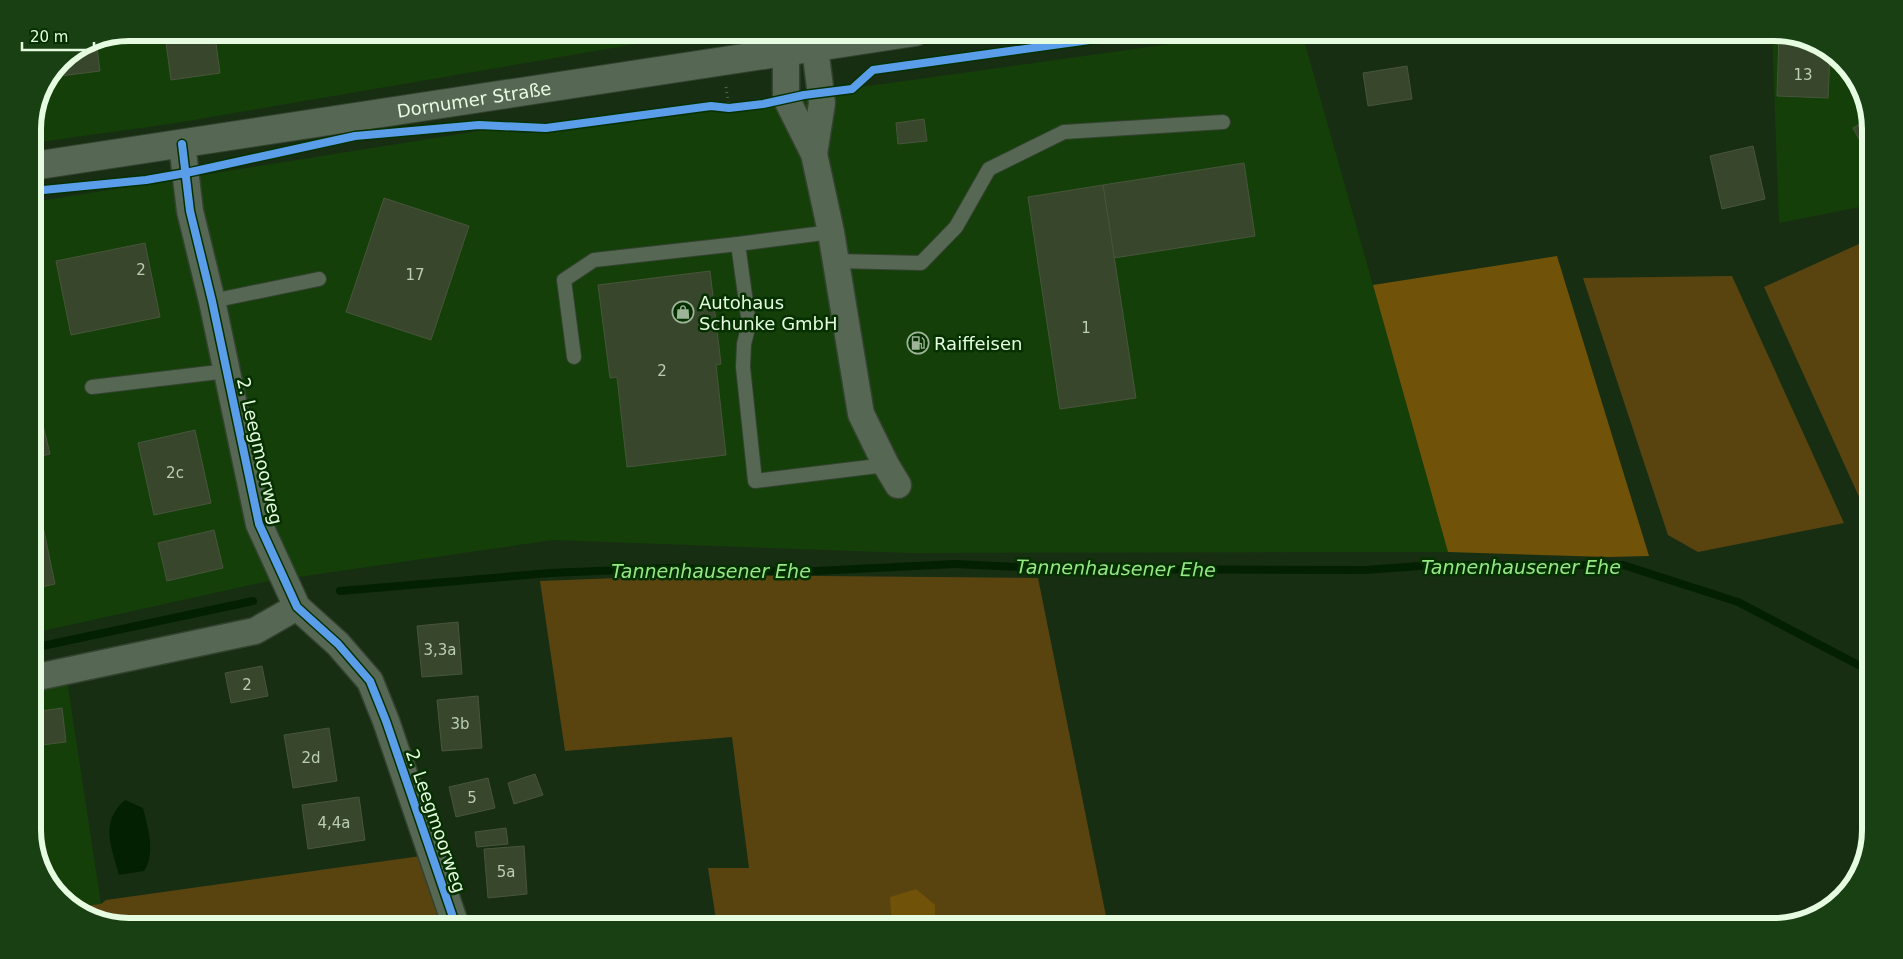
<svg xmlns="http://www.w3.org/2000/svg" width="1903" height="959" font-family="'DejaVu Sans',sans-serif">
  <rect width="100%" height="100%" fill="#182e13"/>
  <g fill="#143f09">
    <path d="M129 33H700L176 123 33 143V123L61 61 92 40Z"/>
    <path d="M1249 33H1302L1448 552 910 553 552 540 264 582 33 633V202L485 130 530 133Z"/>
    <path d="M1772 33 1816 42 1854 75 1870 123V205L1779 223Z"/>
    <path d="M67 680 101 904 75 907 49 884 33 837V687Z"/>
  </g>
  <g fill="#594410">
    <path d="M1870 239V521L1764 287Z"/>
    <path d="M1732 276 1844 523 1698 552 1668 535 1583 278Z"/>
    <path d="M695 575 1038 578 1108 926H717L708 868H749L732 737 565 751 540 581Z"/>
    <path d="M421 856 446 926H129L87 917 75 907 101 904 106 900Z"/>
  </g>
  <g fill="#705308">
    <path d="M1557 256 1649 556 1608 557 1448 552 1373 285Z"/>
    <path d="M916 889 935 905V926H892L890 897Z"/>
  </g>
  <path fill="#032002" d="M125 800 143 808C148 828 156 854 144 871L119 875C112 848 99 822 125 800Z"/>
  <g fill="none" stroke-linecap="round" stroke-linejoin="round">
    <g stroke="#032002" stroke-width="8">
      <path d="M340 591 550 573 669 568 796 572 955 564 1056 569 1365 570 1434 565H1623L1738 602 1870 671"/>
      <path d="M33 648 253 601"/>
    </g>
  </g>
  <g fill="#38462b" stroke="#48553c">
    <path d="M1779 34 1816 42 1830 54 1828 98 1777 96Z"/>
    <path d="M215 36 220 73 171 80 166 43Z"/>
    <path d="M96 39 100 71 53 77 61 61Z"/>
    <path d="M1407 66 1412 99 1368 106 1363 73Z"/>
    <path d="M924 119 927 141 898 144 896 123Z"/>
    <path d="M1869 119 1870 123V159L1853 128Z"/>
    <path d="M1753 146 1765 199 1722 209 1710 156Z"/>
    <path d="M1244 163 1255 236 1114 258 1103 185Z"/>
    <path d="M1103 185 1136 398 1060 409 1028 197Z"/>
    <path d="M384 198 469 226 431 340 346 312Z"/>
    <path d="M145 243 160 317 71 335 56 261Z"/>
    <path d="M710 271 721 364 716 365 726 455 627 467 617 377 610 378 598 285Z"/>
    <path d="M42 421 50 454 33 458V423Z"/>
    <path d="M195 430 211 503 154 515 138 443Z"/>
    <path d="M33 478 55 584 33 589Z"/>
    <path d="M214 530 223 568 167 581 158 543Z"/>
    <path d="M458 622 462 674 422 677 417 626Z"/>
    <path d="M262 666 268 696 231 703 225 673Z"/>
    <path d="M478 696 482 748 442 751 437 700Z"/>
    <path d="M62 708 66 742 33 746V712Z"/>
    <path d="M329 728 337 781 293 788 284 735Z"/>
    <path d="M535 774 543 795 514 804 508 783Z"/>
    <path d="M488 778 495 808 456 817 449 787Z"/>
    <path d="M359 797 365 840 308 849 302 805Z"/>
    <path d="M506 828 508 844 477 847 475 832Z"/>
    <path d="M524 846 527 894 488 898 484 849Z"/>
  </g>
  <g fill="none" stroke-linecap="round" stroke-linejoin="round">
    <g stroke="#334330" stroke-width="16">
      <g id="service">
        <path d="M831 232 738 244 749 324 744 344 743 367 755 481 886 465"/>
        <path d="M836 261 921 263 956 227 989 169 1064 132 1223 122"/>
        <path d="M212 301 319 279"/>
        <path d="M574 357 564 280 594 260 738 244"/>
        <path d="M92 387 227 371"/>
      </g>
    </g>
    <g stroke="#334330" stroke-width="29">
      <g id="minor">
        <path d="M786 32V98L814 154 831 232 861 414 886 465 898 485"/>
        <path d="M813 32 822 103 814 154"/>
        <path d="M182 144 190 211 212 301 259 524 297 607 338 644 370 681 386 721 456 926"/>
        <path d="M33 678 255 631 297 607"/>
      </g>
    </g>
    <g stroke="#334330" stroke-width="30">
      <g id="secondary">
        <path id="s1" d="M33 166 915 32"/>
      </g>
    </g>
    <path stroke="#546450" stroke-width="3" stroke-dasharray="1 4" stroke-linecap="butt" d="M726 87 729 108"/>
    <use href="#service" stroke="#566753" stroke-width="14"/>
    <use href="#minor" stroke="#566753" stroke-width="26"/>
    <use href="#secondary" stroke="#566753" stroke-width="28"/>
    <g stroke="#063000" stroke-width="11">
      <g id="cycleway">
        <path d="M182 144 190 211 212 301 259 524 297 607 338 644 370 681 386 721 456 926"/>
        <path d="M33 191 146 180 186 173 355 136 479 125 546 128 711 106 729 108 763 104 804 95 852 89 873 70 1147 32"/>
      </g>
    </g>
    <use href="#cycleway" stroke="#5a9eea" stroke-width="8"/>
  </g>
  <defs>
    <g id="shop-ring" transform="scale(1.125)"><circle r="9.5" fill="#063000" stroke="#9db498" stroke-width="1.5"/><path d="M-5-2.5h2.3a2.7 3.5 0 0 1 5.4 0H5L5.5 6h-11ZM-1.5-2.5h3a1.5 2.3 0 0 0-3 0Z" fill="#9db498"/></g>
    <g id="fuel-ring" transform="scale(1.125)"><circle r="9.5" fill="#063000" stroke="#9db498" stroke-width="1.5"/><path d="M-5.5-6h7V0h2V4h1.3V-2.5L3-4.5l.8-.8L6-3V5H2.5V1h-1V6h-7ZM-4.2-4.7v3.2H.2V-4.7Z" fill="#9db498"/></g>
  </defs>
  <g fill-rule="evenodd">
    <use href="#shop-ring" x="683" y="312"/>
    <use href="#fuel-ring" x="918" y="343"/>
  </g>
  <g text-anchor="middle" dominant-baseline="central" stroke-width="5" stroke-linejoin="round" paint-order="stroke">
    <g font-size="15" fill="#baceb3">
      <text x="1803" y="75">13</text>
      <text x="141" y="270">2</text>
      <text x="415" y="275">17</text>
      <text x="1086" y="328">1</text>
      <text x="662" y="371">2</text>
      <text x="175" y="473">2c</text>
      <text x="440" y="650">3,3a</text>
      <text x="247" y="685">2</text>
      <text x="460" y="724">3b</text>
      <text x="311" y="758">2d</text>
      <text x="472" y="798">5</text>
      <text x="334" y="823">4,4a</text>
      <text x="506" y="872">5a</text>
    </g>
    <g font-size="18" fill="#e5fce0" stroke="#063000">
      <text stroke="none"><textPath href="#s1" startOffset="446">Dornumer Straße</textPath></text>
      <text transform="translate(260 451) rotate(77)">2. Leegmoorweg</text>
      <text transform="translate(436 821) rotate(71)">2. Leegmoorweg</text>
    </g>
    <g font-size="18" fill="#e5fce0" stroke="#063000" text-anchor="start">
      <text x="699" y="302">Autohaus<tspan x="699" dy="21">Schunke GmbH</tspan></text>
      <text x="934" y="343">Raiffeisen</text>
    </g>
    <g font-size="19" font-style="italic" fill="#96e885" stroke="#063000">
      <text x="1521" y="567">Tannenhausener Ehe</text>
      <text transform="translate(1116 568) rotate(1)">Tannenhausener Ehe</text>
      <text x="711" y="571">Tannenhausener Ehe</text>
    </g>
  </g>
  <path d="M0 0H1903V959H0ZM129 41H1774A88 88 0 0 1 1862 129V830A88 88 0 0 1 1774 918H129A88 88 0 0 1 41 830V129A88 88 0 0 1 129 41Z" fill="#184012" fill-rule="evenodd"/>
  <path fill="none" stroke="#e5fce0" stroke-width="6" d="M129 41H1774A88 88 0 0 1 1862 129V830A88 88 0 0 1 1774 918H129A88 88 0 0 1 41 830V129A88 88 0 0 1 129 41Z"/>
  <path d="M22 42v8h72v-8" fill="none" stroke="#e5fce0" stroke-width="2.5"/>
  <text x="30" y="42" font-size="15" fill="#e5fce0" stroke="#063000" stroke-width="4" paint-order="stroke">20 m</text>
</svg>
